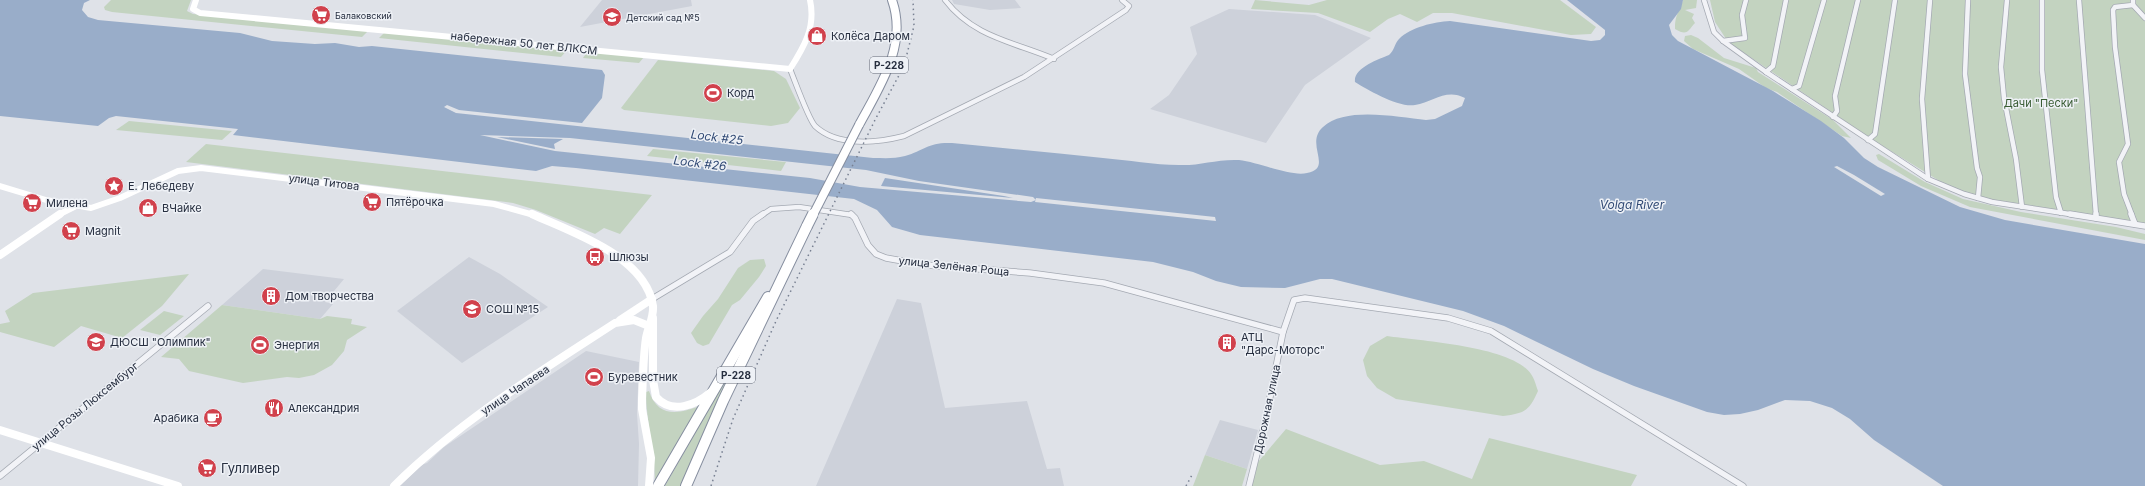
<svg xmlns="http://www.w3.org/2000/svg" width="2145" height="486" font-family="Inter,sans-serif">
  <rect width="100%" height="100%" fill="#dfe2e8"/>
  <g fill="#cdd1da">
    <path d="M602 0H691L692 6 580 27Z"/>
    <path d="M952 0H1015L1021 8 990 10 954 4Z"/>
    <path d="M1229 9 1315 15 1371 38 1305 85 1266 143 1150 109 1169 95 1197 54 1190 27Z"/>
    <path d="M469 257 500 274 548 307 462 363 397 311Z"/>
    <path d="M263 269 344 279 325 302 333 304 320 319 222 305Z"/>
    <path d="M897 299 921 303 945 408 1027 401 1047 469 1060 468 1064 486H816Z"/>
    <path d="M586 351 639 362 637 414 639 444 638 486H400L421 465 427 463 444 447Z"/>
    <path d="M1220 420 1258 430 1247 469 1205 455Z"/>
  </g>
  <g fill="#c3d3c0">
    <path d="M111 0H191L187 11 193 14 369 30 362 37 112 12 105 10 104 7Z"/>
    <path d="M1255 0 1309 5 1327 0H1560L1596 27 1591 34 1571 35 1452 13H1433L1417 22 1400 14 1388 19 1370 32 1318 13 1251 9Z"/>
    <path d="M1683 0H1697L1696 8 1685 10 1694 14 1692 18 1695 23C1688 30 1688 37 1675 29 1675 14 1679 13 1683 0Z"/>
    <path d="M1710 0H2145V224L1981 198 1946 185 1873 140 1728 42 1715 22Z"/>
    <path d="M385 32 568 49 561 57 379 38Z"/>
    <path d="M1691 35 1698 38 1724 58 1756 68 1758 72 1833 120 1851 138 1842 136 1777 92 1766 88 1739 69 1693 49 1684 41 1685 36Z"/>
    <path d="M588 51 644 57 639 63 583 58Z"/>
    <path d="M658 60 774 71 786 79 800 108 788 123 771 126 624 110 621 108Z"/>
    <path d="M129 121 232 131 222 140 116 130Z"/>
    <path d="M206 144 652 195 620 234 604 228 595 234 536 210 513 203 186 162Z"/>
    <path d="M653 149 786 162 781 171 647 156Z"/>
    <path d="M1879 154 1925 182 1963 199 2021 212 2116 227 2145 234V240L1970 207 1921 186 1878 160 1876 155Z"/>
    <path d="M764 259 766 266 759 277 740 300 732 305 709 344 703 346 697 343 691 333 703 316 718 299 738 268 750 260Z"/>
    <path d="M189 274 162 306 122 338 81 326 54 347 0 332V324L10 322 5 311 33 293Z"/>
    <path d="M222 305 320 319 327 316 352 319 351 324 367 327 347 340 344 351 332 365 314 375 299 378 287 377 243 383 189 371 179 359 161 357Z"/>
    <path d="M164 311 184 316 160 335 140 330Z"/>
    <path d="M759 320 682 486H665Z"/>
    <path d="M1387 336C1421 341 1512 346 1531 374 1534 378 1536 385 1538 391 1529 411 1525 413 1503 416L1396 399 1377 388 1367 376 1363 360 1370 346Z"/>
    <path d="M649 391C658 418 678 414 700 406L655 482C655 452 646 422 646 392Z"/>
    <path d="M1286 429 1380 465 1424 461 1472 479 1489 438 1637 475 1631 486H1252L1258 462Z"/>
    <path d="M1205 455 1247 469 1242 486H1193Z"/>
  </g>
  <g fill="#99adc9" fill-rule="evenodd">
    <path d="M0 0H90L84 3 82 10 88 17 98 20 240 33 272 41 315 44 335 43 359 47 372 46 602 70 605 75 602 98 582 123 459 110 447 105 444 107 456 113 873 158C884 158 894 159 905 156 925 150 928 142 952 143 1003 148 1053 153 1103 158 1128 160 1154 165 1179 165 1199 166 1216 159 1239 160 1258 162 1291 177 1307 173 1334 168 1304 144 1323 127 1345 106 1398 117 1426 120L1435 119 1462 106 1465 98C1446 88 1433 102 1415 105 1399 108 1368 90 1355 82 1353 68 1379 59 1389 55 1395 50 1394 44 1399 39 1411 27 1434 22 1450 21L1591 41 1600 40 1605 35V30L1567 0H1683L1681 9 1669 25 1672 35 1678 41 1773 91 1821 121 1844 138 1864 158 1878 167 1960 207 2005 220 2145 244V486H1943L1874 440 1850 419 1832 408 1810 401 1785 400 1758 410 1740 414 1724 415 1707 412 1634 386 1593 369 1504 326 1463 311 1332 279H1320L1285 288 1241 287 1216 281 1193 272 1153 262 920 235 892 227 877 210 854 199 576 168 552 166 536 171 233 135 238 129 116 116 109 118 98 126 0 116ZM480 135 570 138 866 170 919 181 1033 197 1036 200 1031 202 860 187 810 178 555 151Z"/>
    <path d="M497 137 563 139 554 144 555 149Z"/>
    <path d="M885 178 1004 196 1013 198 881 186Z"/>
  </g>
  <g fill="#dfe2e8">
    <path d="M1837 166 1854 175 1885 194 1881 196 1834 167Z"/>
    <path d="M1036 198 1215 217 1216 221 1035 202Z"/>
  </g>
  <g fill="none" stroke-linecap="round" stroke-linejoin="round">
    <g stroke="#a4a9b2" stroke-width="6">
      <g id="street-far1">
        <path d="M945 0C973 37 1014 42 1054 59"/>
        <path d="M1704 0 1714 32 1723 41 1766 72 1928 179 1964 194 1992 202 2076 215"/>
        <path d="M1968 0 1965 74 1977 168 1980 177 1978 198"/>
        <path d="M2007 0 2001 67 2004 98 2016 159 2022 207"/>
        <path d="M2042 0V70L2056 197 2061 213"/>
        <path d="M2079 0 2096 215"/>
        <path d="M2133 5 2145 18"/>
        <path d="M1723 41 1745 38 1742 15 1746 0"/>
        <path d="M790 69C795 81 808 118 815 126 837 147 877 143 904 136L1024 77 1126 10 1129 6 1122 0"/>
        <path d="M1766 72 1773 66 1786 0"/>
        <path d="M1792 89 1799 86 1824 0"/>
        <path d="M1833 117 1837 111 1835 96 1858 0"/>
        <path d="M1868 140 1875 134 1895 0"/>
        <path d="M1928 179 1922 99 1930 0"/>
        <path d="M762 215 771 209 799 207 852 215"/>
        <path d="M2132 215 2124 194 2119 162 2128 144 2115 47 2113 10 2115 7 2133 5V0"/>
      </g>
    </g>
    <g stroke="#a4a9b2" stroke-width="7">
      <g id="street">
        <path d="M851 214 855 218 868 245 876 254 886 258 925 265 1030 273 1104 283 1283 332"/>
        <path d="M2070 214 2145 226"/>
        <path d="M2096 214V218"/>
        <path d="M2131 214 2135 224"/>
        <path d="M652 299 730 252 753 221 763 214"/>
        <path d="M0 476 208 306"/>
        <path d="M1249 486 1266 417 1283 332 1294 300 1305 298 1448 318 1491 331 1743 486"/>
      </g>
    </g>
    <g stroke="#868e9f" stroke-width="10">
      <path id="highway-far1" d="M859 125C880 86 908 45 892 0"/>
    </g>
    <g stroke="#868e9f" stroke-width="12">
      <g id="highway">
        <path d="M658 486 768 297"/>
        <path d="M686 486 723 401 807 226"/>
      </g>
    </g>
    <use href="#street-far1" stroke="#f2f3f7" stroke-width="4.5"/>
    <use href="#street" stroke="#f2f3f7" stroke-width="5.5"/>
    <g stroke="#fff" stroke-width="6">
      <path d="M196 0 193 9 200 13 790 69C804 47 816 27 810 0"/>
      <path d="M0 186 46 200 91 208 120 198 178 171 201 168 494 204 534 215"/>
      <path d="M58 215 76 206"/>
    </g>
    <g stroke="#fff" stroke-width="8">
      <path d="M532 214C571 232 646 256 653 306 654 317 648 327 646 338 643 358 643 379 642 399V409L651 458 649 486"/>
      <path d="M0 255 60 214"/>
      <path d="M653 318V380L656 397C672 415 696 405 711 392"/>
      <path d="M620 320 652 299"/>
      <path d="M0 430 178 486"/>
      <path d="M394 486C460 421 538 373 615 323L634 320 649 326"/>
    </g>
    <use href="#highway-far1" stroke="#fff" stroke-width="8"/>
    <use href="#highway" stroke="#fff" stroke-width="10"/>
    <g stroke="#788092" stroke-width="1.5" stroke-dasharray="1.5 3.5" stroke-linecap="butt">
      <path d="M711 486 733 419 776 321 875 120 904 66 914 26 913 0"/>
      <path d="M1186 486 1192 475"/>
    </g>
    <g stroke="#868e9f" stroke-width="10" stroke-linecap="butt">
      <path id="highway-bridge-far1" d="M813 215 859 125"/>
    </g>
    <g stroke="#868e9f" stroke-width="12" stroke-linecap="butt">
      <path id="highway-bridge" d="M807 226 813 214"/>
    </g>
    <use href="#highway-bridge-far1" stroke="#fff" stroke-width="8"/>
    <use href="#highway-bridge" stroke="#fff" stroke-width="10"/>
  </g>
  <defs>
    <g id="supermarket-disc" transform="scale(1)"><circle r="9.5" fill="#d1414c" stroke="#eef1f6"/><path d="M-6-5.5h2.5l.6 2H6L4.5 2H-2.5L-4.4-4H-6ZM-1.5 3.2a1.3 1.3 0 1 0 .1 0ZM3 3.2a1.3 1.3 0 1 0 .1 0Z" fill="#fff"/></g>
    <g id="school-disc" transform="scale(1)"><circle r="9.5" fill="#d1414c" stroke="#eef1f6"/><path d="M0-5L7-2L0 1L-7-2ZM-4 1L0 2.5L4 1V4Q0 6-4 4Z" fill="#fff"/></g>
    <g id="shop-disc" transform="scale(1)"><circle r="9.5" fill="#d1414c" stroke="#eef1f6"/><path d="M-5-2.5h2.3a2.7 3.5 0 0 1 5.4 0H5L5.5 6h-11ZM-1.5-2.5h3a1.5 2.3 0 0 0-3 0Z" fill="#fff"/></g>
    <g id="stadium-disc" transform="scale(1)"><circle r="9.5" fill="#d1414c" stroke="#eef1f6"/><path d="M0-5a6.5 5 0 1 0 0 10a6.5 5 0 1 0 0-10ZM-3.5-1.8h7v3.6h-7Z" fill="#fff"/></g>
    <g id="sight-disc" transform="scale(1)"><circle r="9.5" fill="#d1414c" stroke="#eef1f6"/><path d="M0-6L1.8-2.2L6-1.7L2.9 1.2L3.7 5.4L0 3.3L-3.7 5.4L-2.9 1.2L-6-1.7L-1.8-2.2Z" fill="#fff"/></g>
    <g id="bus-disc" transform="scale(1)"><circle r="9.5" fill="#d1414c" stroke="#eef1f6"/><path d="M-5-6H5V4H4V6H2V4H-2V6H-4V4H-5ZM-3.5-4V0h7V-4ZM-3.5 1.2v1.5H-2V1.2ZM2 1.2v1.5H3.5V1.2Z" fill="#fff"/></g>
    <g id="building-disc" transform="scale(1)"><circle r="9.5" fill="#d1414c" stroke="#eef1f6"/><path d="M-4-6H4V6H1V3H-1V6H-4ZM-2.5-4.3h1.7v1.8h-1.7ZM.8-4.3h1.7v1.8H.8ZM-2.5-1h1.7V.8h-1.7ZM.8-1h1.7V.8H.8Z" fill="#fff"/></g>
    <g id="restaurant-disc" transform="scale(1)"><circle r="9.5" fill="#d1414c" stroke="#eef1f6"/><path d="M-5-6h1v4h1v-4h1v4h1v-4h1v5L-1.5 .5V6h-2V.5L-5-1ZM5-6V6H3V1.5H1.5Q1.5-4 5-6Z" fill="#fff"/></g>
    <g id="cafe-disc" transform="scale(1)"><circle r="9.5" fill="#d1414c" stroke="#eef1f6"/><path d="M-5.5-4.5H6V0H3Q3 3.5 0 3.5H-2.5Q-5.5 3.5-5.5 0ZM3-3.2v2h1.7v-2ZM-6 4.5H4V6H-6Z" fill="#fff"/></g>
  </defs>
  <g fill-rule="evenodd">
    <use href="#supermarket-disc" x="321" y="15"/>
    <use href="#school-disc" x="612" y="17"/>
    <use href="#shop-disc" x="817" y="36"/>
    <use href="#stadium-disc" x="713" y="93"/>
    <use href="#sight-disc" x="114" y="186"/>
    <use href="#supermarket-disc" x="372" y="202"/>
    <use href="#supermarket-disc" x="32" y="203"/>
    <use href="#shop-disc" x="148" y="208"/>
    <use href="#supermarket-disc" x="71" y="231"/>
    <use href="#bus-disc" x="595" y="257"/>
    <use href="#building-disc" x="271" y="296"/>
    <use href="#school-disc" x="472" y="309"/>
    <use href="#school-disc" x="96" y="342"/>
    <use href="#building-disc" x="1227" y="343"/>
    <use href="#stadium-disc" x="260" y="345"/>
    <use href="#stadium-disc" x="594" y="377"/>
    <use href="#restaurant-disc" x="274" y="408"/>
    <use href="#cafe-disc" x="213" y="418"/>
    <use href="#supermarket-disc" x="207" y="468"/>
  </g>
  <g text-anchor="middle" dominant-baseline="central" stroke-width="3" stroke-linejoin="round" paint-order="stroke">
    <g font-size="9" fill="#272f40" stroke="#eef1f6" text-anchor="start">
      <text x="335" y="15">Балаковский</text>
      <text x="626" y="17">Детский сад №5</text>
    </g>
    <g fill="#eef1f6" stroke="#636977" stroke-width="1">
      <rect x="870" y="57" width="38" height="16" rx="3"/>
      <rect x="717" y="367" width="38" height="16" rx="3"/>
    </g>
    <g font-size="10" font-weight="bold" fill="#272f40">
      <text x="889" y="65">Р-228</text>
      <text x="736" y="375">Р-228</text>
    </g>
    <g font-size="11" fill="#272f40" stroke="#eef1f6" text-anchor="start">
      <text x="831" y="36">Колёса Даром</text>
      <text x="727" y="93">Корд</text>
      <text x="128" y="186">Е. Лебедеву</text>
      <text x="386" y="202">Пятёрочка</text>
      <text x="46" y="203">Милена</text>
      <text x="162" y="208">ВЧайке</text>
      <text x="85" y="231">Magnit</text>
      <text x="609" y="257">Шлюзы</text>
      <text x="285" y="296">Дом творчества</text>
      <text x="486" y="309">СОШ №15</text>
      <text x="1241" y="337">АТЦ<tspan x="1241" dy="13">"Дарс-Моторс"</tspan></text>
      <text x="110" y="342">ДЮСШ "Олимпик"</text>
      <text x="274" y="345">Энергия</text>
      <text x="608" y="377">Буревестник</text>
      <text x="288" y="408">Александрия</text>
      <text x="199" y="418" text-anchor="end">Арабика</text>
    </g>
    <g font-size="11" fill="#272f40" stroke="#eef1f6">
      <text transform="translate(524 43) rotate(6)">набережная 50 лет ВЛКСМ</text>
      <text transform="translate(324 182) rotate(7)">улица Титова</text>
      <text transform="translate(954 266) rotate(6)">улица Зелёная Роща</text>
      <text transform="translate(515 390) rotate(-34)">улица Чапаева</text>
      <text transform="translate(85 406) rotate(-39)">улица Розы Люксембург</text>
      <text transform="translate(1267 409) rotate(-78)">Дорожная улица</text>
    </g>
    <g font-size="11" fill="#395c34" stroke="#eef1f6">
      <text x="2041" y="103">Дачи "Пески"</text>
    </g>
    <g font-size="12" font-style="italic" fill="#314a75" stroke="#eef1f6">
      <text transform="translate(717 137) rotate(7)">Lock #25</text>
      <text transform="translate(700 163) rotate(7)">Lock #26</text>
      <text x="1632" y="204">Volga River</text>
    </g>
    <g font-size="13" fill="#272f40" stroke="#eef1f6" text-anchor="start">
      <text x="221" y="468">Гулливер</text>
    </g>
  </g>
</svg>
